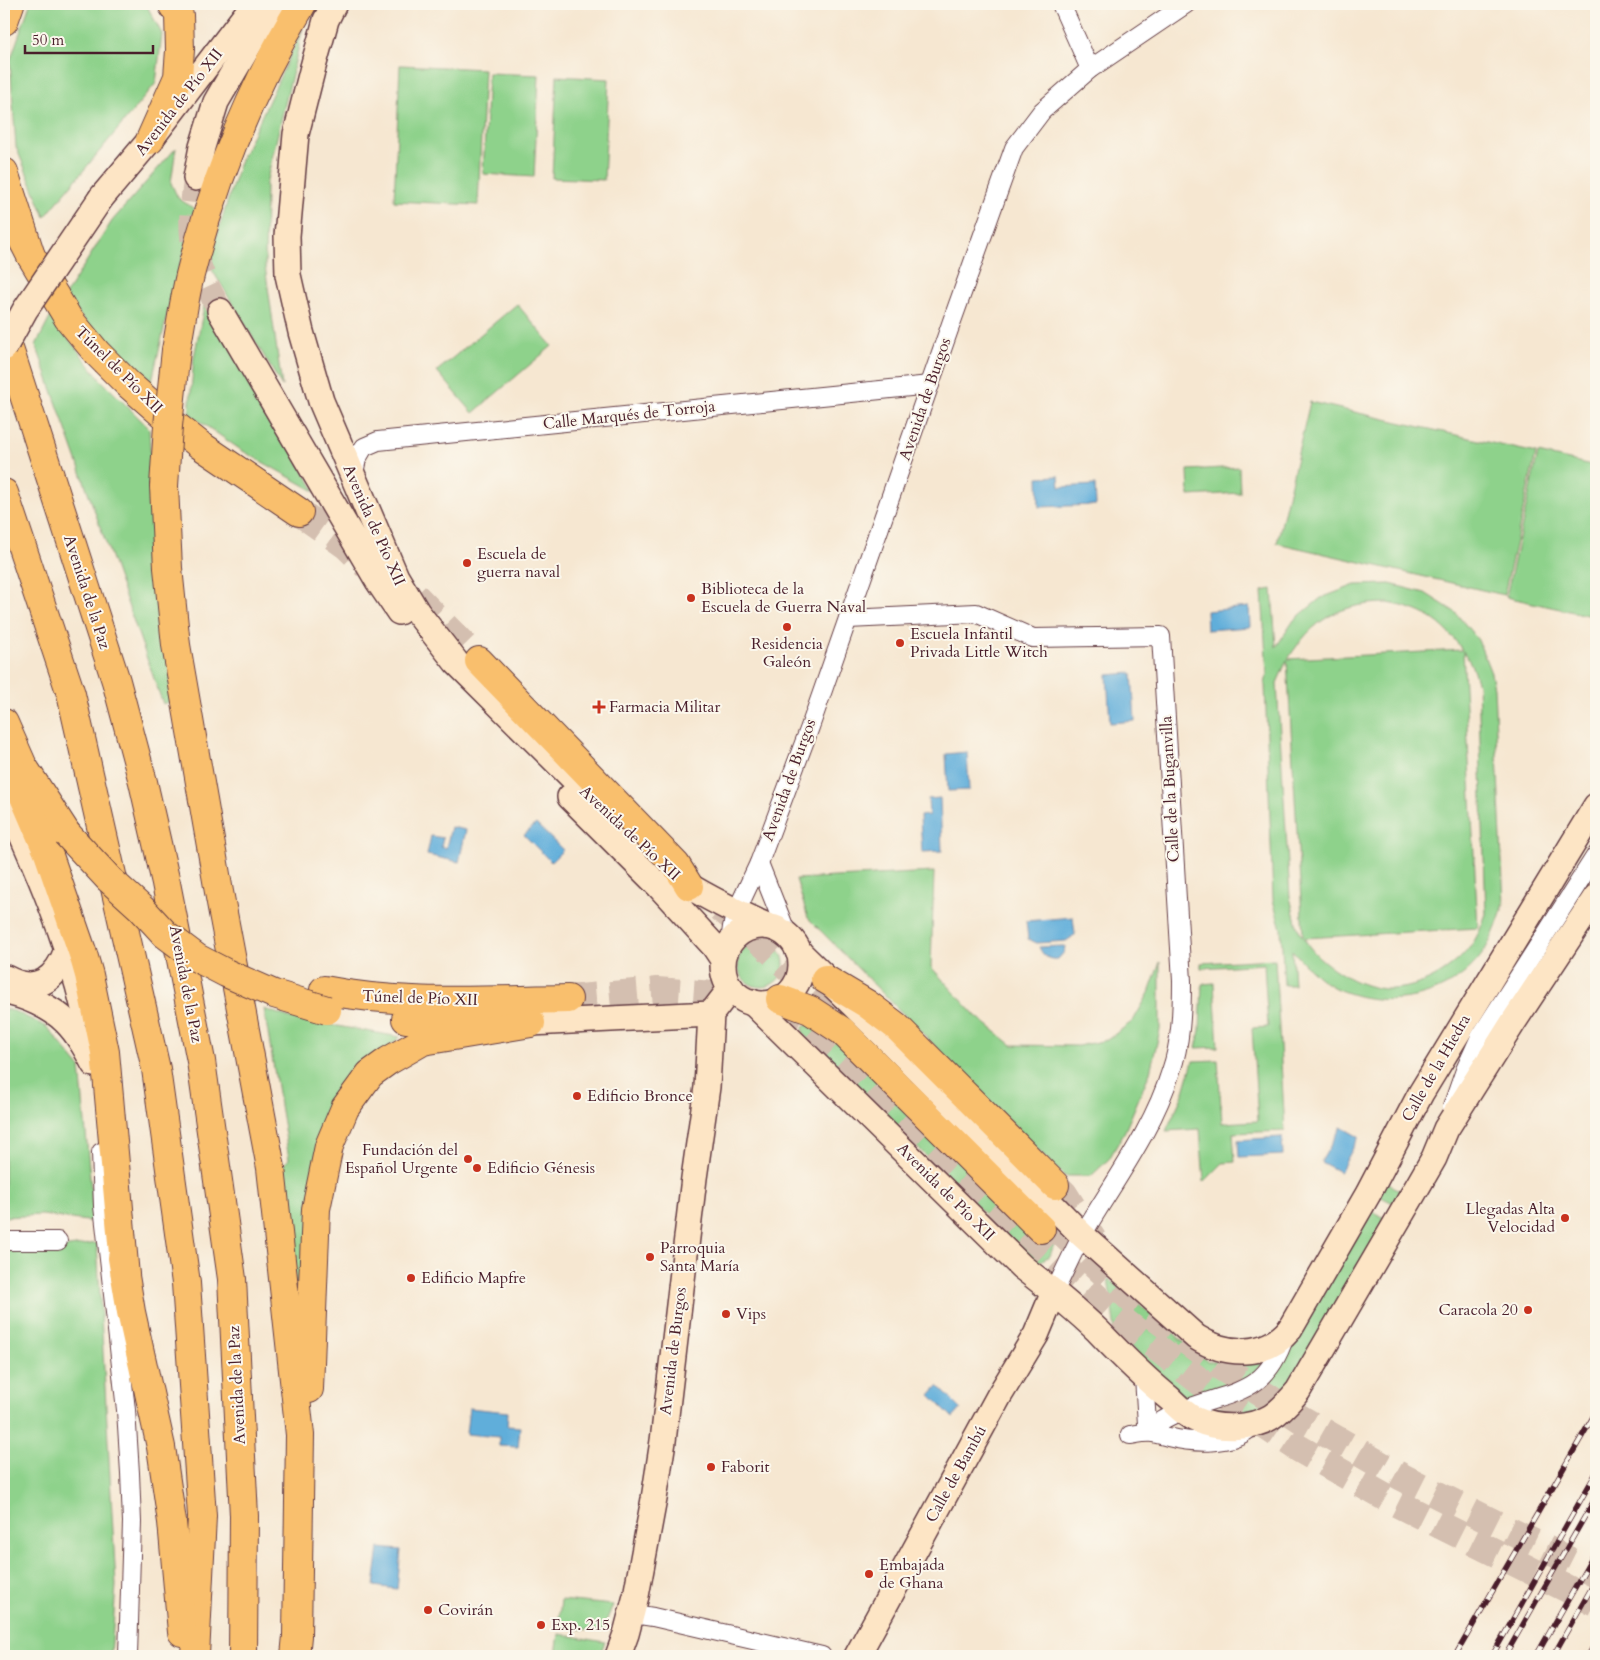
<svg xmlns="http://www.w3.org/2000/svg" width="1600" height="1660" font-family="Cardo,serif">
  <rect width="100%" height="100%" fill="#fbf7ec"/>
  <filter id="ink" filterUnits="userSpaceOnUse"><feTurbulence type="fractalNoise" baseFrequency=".02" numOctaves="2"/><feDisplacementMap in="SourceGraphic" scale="10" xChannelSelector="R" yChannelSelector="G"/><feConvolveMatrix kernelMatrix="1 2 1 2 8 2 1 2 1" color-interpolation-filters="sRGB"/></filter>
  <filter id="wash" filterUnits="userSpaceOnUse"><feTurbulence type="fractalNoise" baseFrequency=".0096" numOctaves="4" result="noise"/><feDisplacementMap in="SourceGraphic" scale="20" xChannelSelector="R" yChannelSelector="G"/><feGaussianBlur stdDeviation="1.12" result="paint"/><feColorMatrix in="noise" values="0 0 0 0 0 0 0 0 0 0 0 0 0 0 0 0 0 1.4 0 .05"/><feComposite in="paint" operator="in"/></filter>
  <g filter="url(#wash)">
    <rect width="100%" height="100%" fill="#f6e7d1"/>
    <g fill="#8ed28b" stroke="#6c785b" fill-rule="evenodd">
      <path d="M30 4H146L162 34 156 83 45 217 16 147 10 61Z"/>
      <path d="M303 28 266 184 265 266 282 386 208 263 240 162Z"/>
      <path d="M400 65 484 69 478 205 394 201Z"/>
      <path d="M488 73 539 75 534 177 483 174Z"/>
      <path d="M557 76 609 79 604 180 552 178Z"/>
      <path d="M176 148 171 183 178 198 196 210 172 294 151 385 103 342 64 297 112 221Z"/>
      <path d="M205 302 316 492 241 450 189 414 194 357Z"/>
      <path d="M517 304 552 346 473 413 437 371Z"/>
      <path d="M51 316 100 379 149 428 155 542 173 700 163 704 36 345Z"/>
      <path d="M1310 402 1536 453 1504 595 1277 543Z"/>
      <path d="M1538 453 1596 466V617L1506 597Z"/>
      <path d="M1239 467 1240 493 1189 496 1188 470Z"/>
      <path d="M1390 584 1425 593 1455 612 1478 640 1491 673 1494 688 1504 904C1498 922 1493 938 1483 953 1450 1000 1385 1011 1335 988 1317 979 1305 964 1292 950L1294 985H1284L1281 929 1273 900 1265 684 1267 675 1262 591 1272 589 1276 647 1294 620 1321 598 1355 585ZM1388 603C1422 609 1443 621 1462 650L1288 659C1313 619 1341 603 1388 603ZM1463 651 1471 664 1478 684 1486 914C1483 921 1481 929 1477 936 1460 968 1415 995 1377 988 1363 985 1351 980 1339 972 1325 963 1311 952 1304 938L1478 928ZM1287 660 1303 935 1302 936 1297 926 1290 897 1278 701 1277 683Z"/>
      <path d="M934 872 931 967 976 1016 1012 1045 1078 1046 1107 1040 1133 1021 1149 993 1160 962V1030L1150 1072 1125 1131 1109 1159 1091 1176H1064L808 918 796 879Z"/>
      <circle cx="761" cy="964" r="23"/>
      <path d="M1275 959 1285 1131 1233 1133 1235 1162 1223 1163 1204 1182 1200 1129 1166 1131 1184 1092 1193 1061 1218 1060 1222 1123 1258 1121 1252 1028 1268 1027 1264 964 1201 968V963Z"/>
      <path d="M1214 983 1218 1047 1196 1048 1200 1030 1202 984Z"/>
      <path d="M4 1009 14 1011 47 1027 80 1067 94 1222 42 1215 4 1217Z"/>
      <path d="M264 1009 291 1018 400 1037 374 1060 351 1087 302 1345 282 1166 289 1159Z"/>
      <path d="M811 1023 828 1028 1050 1227 1056 1238 1050 1256 1035 1264 803 1034V1027Z"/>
      <path d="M1385 1180 1393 1187 1405 1192 1397 1205 1377 1195Z"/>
      <path d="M1369 1210 1389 1220 1301 1374 1266 1410 1235 1417 1208 1415 1207 1409C1238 1405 1249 1402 1272 1379Z"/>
      <path d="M97 1243 116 1585 111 1656H4V1251L48 1250Z"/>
      <path d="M1108 1278 1207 1361 1234 1364 1264 1360V1364L1234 1389 1188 1399 1181 1398 1115 1331Z"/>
      <path d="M561 1600 613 1605 602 1631 558 1627Z"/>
      <path d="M559 1634 605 1642 599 1656H569L556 1654Z"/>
    </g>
    <g fill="#60aeda" stroke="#556682">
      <path d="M1059 476 1060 487 1095 485 1096 505 1039 507 1038 477Z"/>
      <path d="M1249 607 1250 627 1207 630 1206 611Z"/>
      <path d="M1132 673 1135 721 1110 723 1107 675Z"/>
      <path d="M967 752 969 790 948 791 946 754Z"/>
      <path d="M940 798 942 851 922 852 920 816 929 815 928 799Z"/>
      <path d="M536 824 563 850 551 862 524 835Z"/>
      <path d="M451 827 466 830 459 862 427 855 431 836 443 838 441 847 446 848Z"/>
      <path d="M1073 917 1075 935 1066 941 1037 943 1028 939 1026 921Z"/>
      <path d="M1065 946 1064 952 1058 959C1048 960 1043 956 1039 947Z"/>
      <path d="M1341 1127 1359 1137 1340 1172 1321 1162Z"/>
      <path d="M1282 1137 1283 1155 1239 1157 1238 1140Z"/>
      <path d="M938 1386 961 1409 953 1418 930 1395Z"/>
      <path d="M469 1408 508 1412 507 1426 520 1427 518 1447 499 1446V1437L466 1434Z"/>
      <path d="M379 1548 401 1550 397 1589 374 1586Z"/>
    </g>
  </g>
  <g filter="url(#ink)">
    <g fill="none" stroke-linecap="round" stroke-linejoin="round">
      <path stroke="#d4bfb0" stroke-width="25" stroke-dasharray="25 12" stroke-linecap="butt" d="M196 178C193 199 190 220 193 241 196 266 209 289 220 311"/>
      <g stroke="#d4bfb0" stroke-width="28" stroke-dasharray="28 14" stroke-linecap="butt">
        <path d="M299 512 347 546 367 566"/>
        <path d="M415 596 479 661"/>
        <path d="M721 908 766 946 853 1030"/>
        <path d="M568 999 657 991 742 997 811 1031 1112 1312 1202 1383 1298 1448 1388 1499 1596 1603"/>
        <path d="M1055 1185 1064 1194 1093 1240"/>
        <path d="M1027 1199 1132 1300 1223 1368 1301 1419 1402 1477 1596 1574"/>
      </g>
      <g stroke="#643d44" stroke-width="20">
        <g id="street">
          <path d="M1061 4 1090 69"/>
          <path d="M353 478 357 459 364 447 378 441 930 385"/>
          <path d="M848 619 976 613 1033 638 1161 636 1182 981C1182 1011 1181 1043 1171 1071 1153 1130 1114 1181 1083 1234 1072 1253 1064 1273 1054 1292"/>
          <path d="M759 863 788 936"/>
          <path d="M730 942 732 927 736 912 759 863 810 727 952 321 1014 148 1042 111 1090 69 1186 4"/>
          <path d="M1452 1107 1465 1070 1480 1037 1596 855"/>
          <path d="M101 1152 103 1206 126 1410 130 1473 132 1522 128 1656"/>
          <path d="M4 1241H58"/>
          <path d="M1144 1378 1147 1424 1152 1432"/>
          <path d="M1152 1432C1158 1421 1168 1417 1179 1412 1229 1390 1265 1398 1285 1336"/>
          <path d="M1130 1435C1137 1434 1146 1432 1153 1433 1158 1434 1163 1436 1168 1437 1192 1443 1232 1446 1250 1428"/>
          <path d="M630 1619 640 1615 653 1617 822 1656"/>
        </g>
      </g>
      <g stroke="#643d44" stroke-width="28">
        <g id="secondary">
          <path d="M334 4 326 20 313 67 296 134 287 236 288 275 301 332 321 401 396 577 417 612 456 662 599 804"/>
          <path d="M196 178 202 147 216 102 273 4"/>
          <path d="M101 198 150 140 254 4"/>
          <path d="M220 311 378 581 399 612"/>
          <path d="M4 795C36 865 67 937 85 1012"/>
          <path d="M570 797 659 886 714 946 722 958"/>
          <path d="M673 876C703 896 734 911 767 926"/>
          <circle cx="762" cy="965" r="39"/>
          <path d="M798 951 886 1037 1082 1235 1196 1337C1226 1356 1266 1358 1290 1329L1368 1194 1421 1093 1596 806"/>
          <path d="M6 978C37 995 56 979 67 950"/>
          <path d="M4 992C23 994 53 1008 66 1022 78 1034 86 1049 94 1064"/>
          <path d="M752 1002 1022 1267C1048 1287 1074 1308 1098 1331 1121 1355 1144 1378 1170 1399 1178 1407 1187 1416 1197 1420 1218 1430 1251 1429 1271 1417 1282 1410 1290 1400 1298 1391L1419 1184 1434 1158 1446 1129 1514 1021 1596 897"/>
          <path d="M531 1023 711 1014"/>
          <path d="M618 1656 626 1634 636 1596 654 1499 663 1441 694 1178 707 1087 711 1014 731 988"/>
          <path d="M857 1656 999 1396 1036 1335 1054 1292"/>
        </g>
      </g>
      <g stroke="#643d44" stroke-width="30">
        <g id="primary">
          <path d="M4 21 10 4"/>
          <path d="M150 140 178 77 180 50 179 15 172 4"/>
          <path d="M4 172 31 256 68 318 97 353 127 383 176 426 200 445 299 512"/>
          <path d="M479 661 676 865 689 886"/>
          <path d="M4 723 23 766 67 834"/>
          <path d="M825 979 867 1004 896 1026 1055 1185"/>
          <path d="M324 990C404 1006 486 1000 568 999"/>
          <path d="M780 999 810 1010 842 1031 1041 1229"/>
          <path d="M406 1019 498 1022"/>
        </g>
      </g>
      <g stroke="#643d44" stroke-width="30">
        <g id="highway">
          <path d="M4 204 31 256"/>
          <path d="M4 333 116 681 143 782 166 883 201 1061 232 1279 244 1516 243 1656"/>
          <path d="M176 350C181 325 184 300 190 275 214 181 252 87 302 4"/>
          <path d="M164 486 168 568 176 645 219 892 271 1168 300 1435 297 1636 295 1656"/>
          <path d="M4 493 71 694 156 1069 186 1283 202 1516 195 1656"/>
          <path d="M4 750 48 853 83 954 89 975 105 1052 125 1276"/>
          <path d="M122 1258 131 1312 161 1447 172 1522 182 1632"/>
          <path d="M309 1389 316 1209 329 1146 345 1108 370 1074 388 1061 423 1041 531 1023"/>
        </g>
      </g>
      <use href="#street" stroke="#fff" stroke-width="18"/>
      <use href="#secondary" stroke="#fde5c5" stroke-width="25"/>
      <use href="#primary" stroke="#f9bf6d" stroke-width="28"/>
      <use href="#highway" stroke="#f9bf6d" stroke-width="28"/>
      <g stroke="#4a1f2b" stroke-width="5.5">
        <g id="rail">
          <path d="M1455 1656 1596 1412"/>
          <path d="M1492 1656 1596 1473"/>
          <path d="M1505 1656 1596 1497"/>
          <path d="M1536 1656 1596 1551"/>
          <path d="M1553 1656 1596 1580"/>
          <path d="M1588 1656 1596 1642"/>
        </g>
      </g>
      <use href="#rail" stroke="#fbf7ec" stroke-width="4" stroke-dasharray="11" stroke-linecap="butt"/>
      <g stroke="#643d44" stroke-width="28" stroke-linecap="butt">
        <path id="secondary-bridge" d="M4 348 25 310 101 198"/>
      </g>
      <g stroke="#643d44" stroke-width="30" stroke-linecap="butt">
        <path id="primary-bridge" d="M67 834 109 879 141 908 165 934 197 958 226 973 274 994 327 1010"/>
      </g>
      <g stroke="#643d44" stroke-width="30" stroke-linecap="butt">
        <path id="highway-bridge" d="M164 486 168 426 176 350"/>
      </g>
      <use href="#secondary-bridge" stroke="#fde5c5" stroke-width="25"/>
      <use href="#primary-bridge" stroke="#f9bf6d" stroke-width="28"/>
      <use href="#highway-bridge" stroke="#f9bf6d" stroke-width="28"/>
    </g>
  </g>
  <g fill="#c8321e" stroke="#fbf7ec" stroke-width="2">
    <circle cx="467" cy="563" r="5"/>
    <circle cx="691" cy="598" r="5"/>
    <circle cx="787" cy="627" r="5"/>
    <circle cx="900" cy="643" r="5"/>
    <path d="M596.5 699.5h5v5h5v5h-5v5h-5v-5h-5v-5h5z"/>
    <circle cx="577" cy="1096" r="5"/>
    <circle cx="468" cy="1159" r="5"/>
    <circle cx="477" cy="1168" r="5"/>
    <circle cx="1565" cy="1218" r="5"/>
    <circle cx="650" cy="1257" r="5"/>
    <circle cx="411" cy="1278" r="5"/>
    <circle cx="1528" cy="1310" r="5"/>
    <circle cx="726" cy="1314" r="5"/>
    <circle cx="711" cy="1467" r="5"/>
    <circle cx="869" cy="1574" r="5"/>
    <circle cx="428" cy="1610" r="5"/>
    <circle cx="541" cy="1625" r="5"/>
  </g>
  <g text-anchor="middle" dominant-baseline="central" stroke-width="4" stroke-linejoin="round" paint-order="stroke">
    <g font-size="16" fill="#4a1f2b" stroke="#fbf7ec">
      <text transform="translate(179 102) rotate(-52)">Avenida de Pío XII</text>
      <text transform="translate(119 370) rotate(45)">Túnel de Pío XII</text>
      <text transform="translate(925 399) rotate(-71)">Avenida de Burgos</text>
      <text transform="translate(629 415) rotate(-6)">Calle Marqués de Torroja</text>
      <text transform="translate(374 525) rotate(66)">Avenida de Pío XII</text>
      <text transform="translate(87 592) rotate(72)">Avenida de la Paz</text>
      <text transform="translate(789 780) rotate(-70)">Avenida de Burgos</text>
      <text transform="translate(1170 789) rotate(-93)">Calle de la Buganvilla</text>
      <text transform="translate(630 833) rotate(43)">Avenida de Pío XII</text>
      <text transform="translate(186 984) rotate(79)">Avenida de la Paz</text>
      <text transform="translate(420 998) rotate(2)">Túnel de Pío XII</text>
      <text transform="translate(1436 1068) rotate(-60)">Calle de la Hiedra</text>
      <text transform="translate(946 1192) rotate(45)">Avenida de Pío XII</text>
      <text transform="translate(673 1351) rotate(-83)">Avenida de Burgos</text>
      <text transform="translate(237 1385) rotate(-93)">Avenida de la Paz</text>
      <text transform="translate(956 1474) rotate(-61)">Calle de Bambú</text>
    </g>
    <g font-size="16" fill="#4a1f2b" stroke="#fbf7ec" text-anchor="start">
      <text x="477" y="554">Escuela de<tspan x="477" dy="18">guerra naval</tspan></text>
      <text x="701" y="589">Biblioteca de la<tspan x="701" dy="18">Escuela de Guerra Naval</tspan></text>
      <text x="910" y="634">Escuela Infantil<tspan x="910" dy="18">Privada Little Witch</tspan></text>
      <text x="787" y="644" text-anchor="middle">Residencia<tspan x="787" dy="18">Galeón</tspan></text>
      <text x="609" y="707">Farmacia Militar</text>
      <text x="587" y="1096">Edificio Bronce</text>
      <text x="458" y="1150" text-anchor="end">Fundación del<tspan x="458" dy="18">Español Urgente</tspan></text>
      <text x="487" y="1168">Edificio Génesis</text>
      <text x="1555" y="1209" text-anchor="end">Llegadas Alta<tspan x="1555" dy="18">Velocidad</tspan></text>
      <text x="660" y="1248">Parroquia<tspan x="660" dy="18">Santa María</tspan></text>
      <text x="421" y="1278">Edificio Mapfre</text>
      <text x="1518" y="1310" text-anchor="end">Caracola 20</text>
      <text x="736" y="1314">Vips</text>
      <text x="721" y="1467">Faborit</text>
      <text x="879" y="1565">Embajada<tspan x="879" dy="18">de Ghana</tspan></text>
      <text x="438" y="1610">Covirán</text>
      <text x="551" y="1625">Exp. 215</text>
    </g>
  </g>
  <rect width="1600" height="1660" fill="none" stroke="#fbf7ec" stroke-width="20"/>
  <path d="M25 45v8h128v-8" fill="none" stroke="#4a1f2b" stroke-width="2.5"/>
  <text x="32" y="45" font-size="15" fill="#4a1f2b" stroke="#fbf7ec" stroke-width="4" paint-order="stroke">50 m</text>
</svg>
